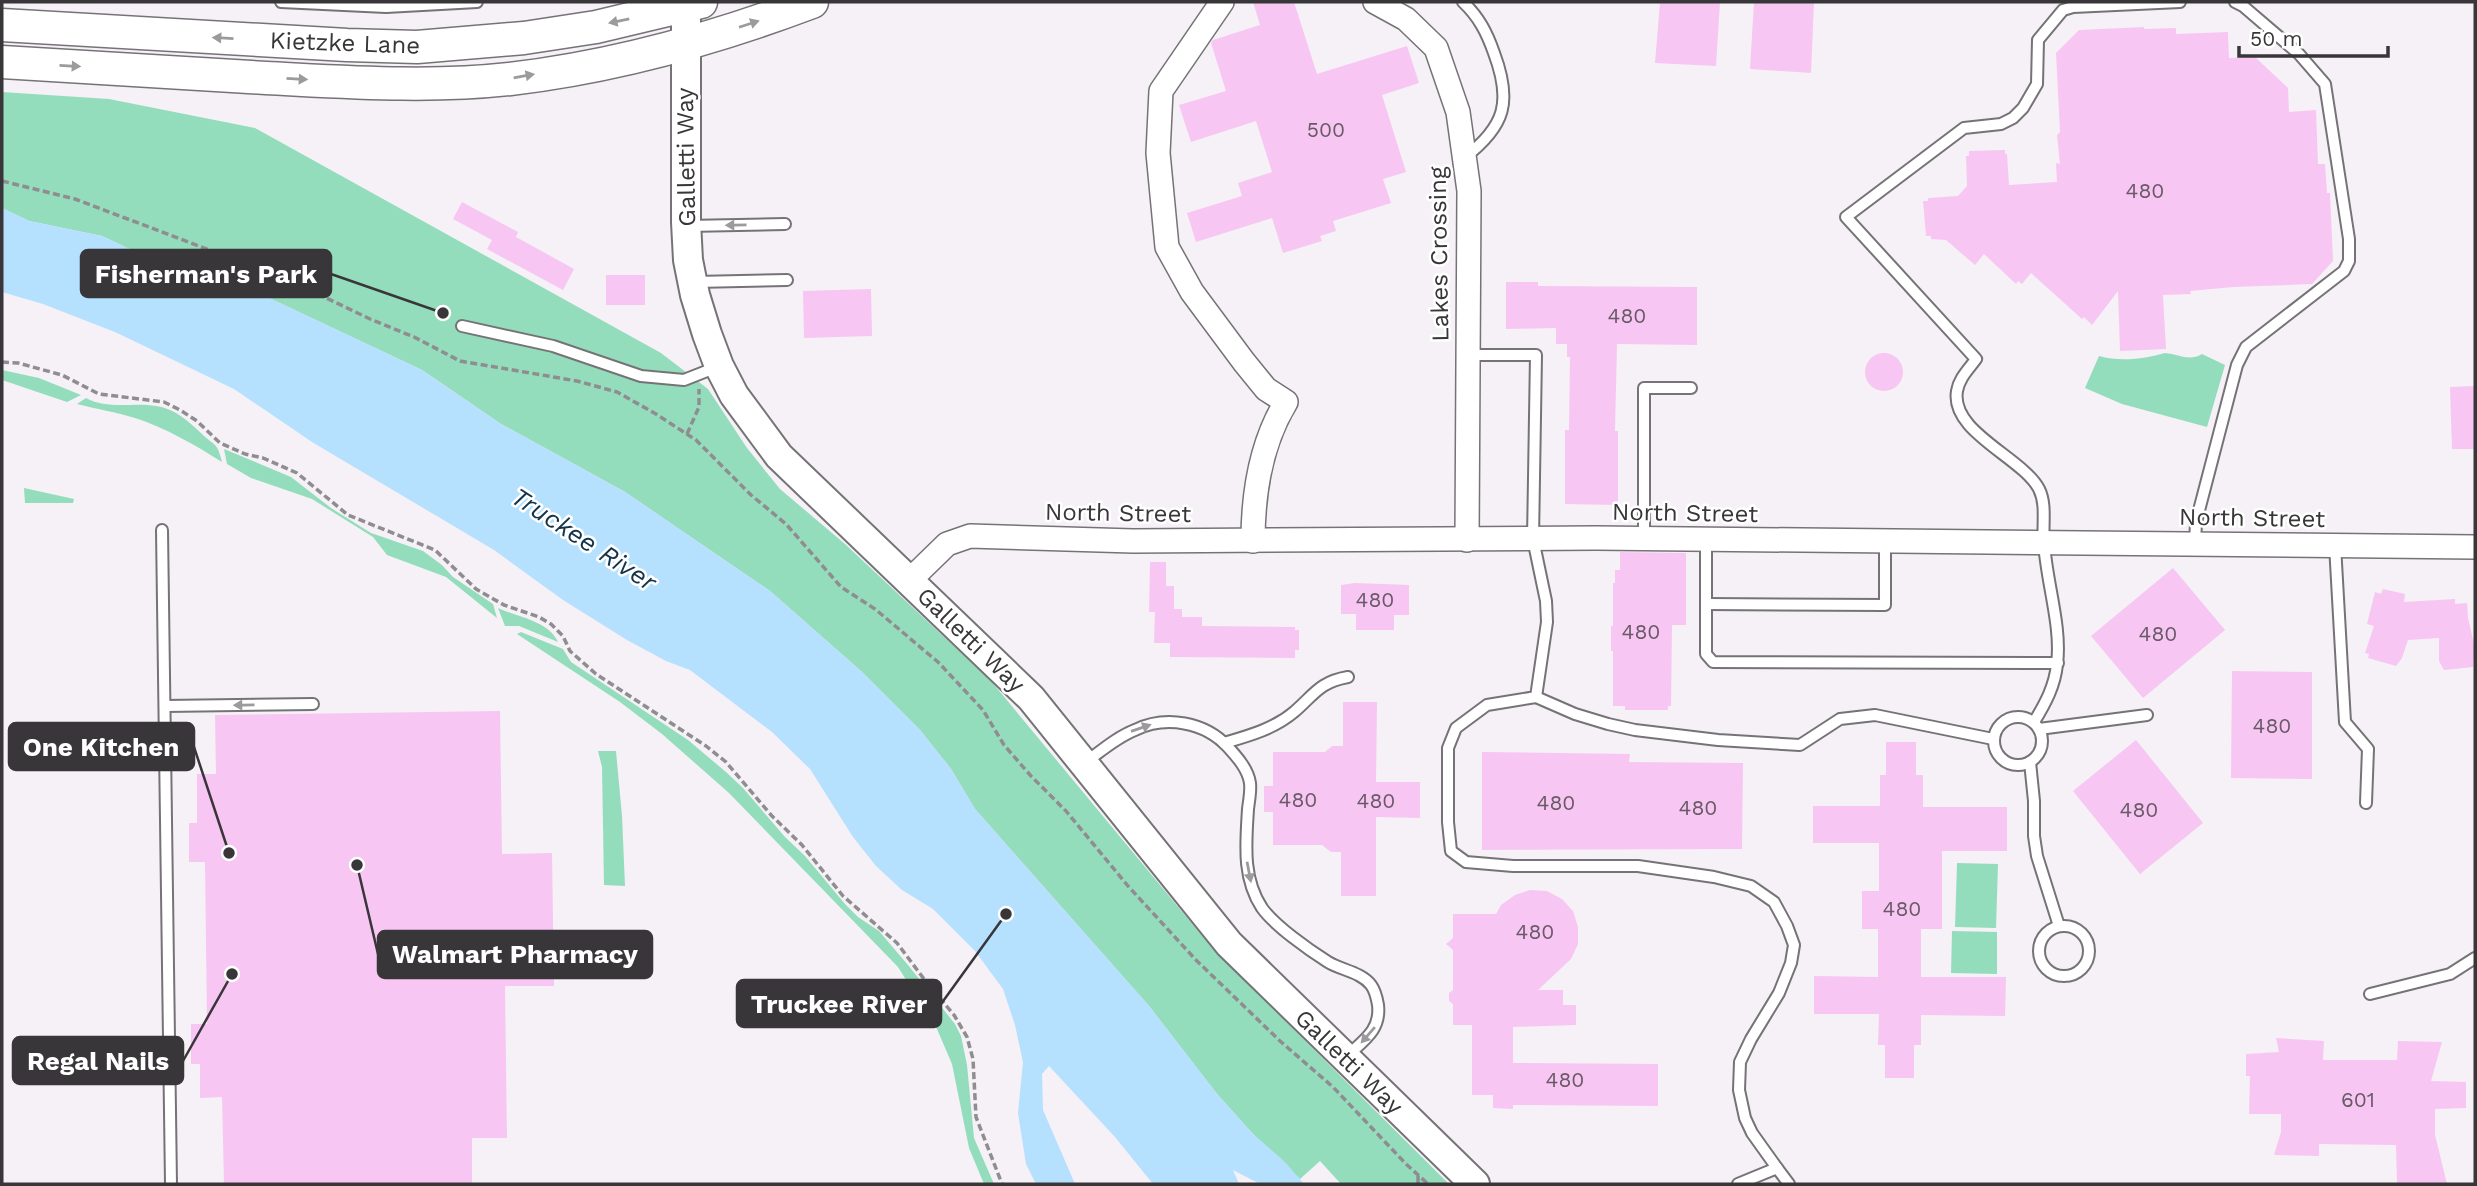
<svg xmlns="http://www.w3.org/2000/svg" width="2477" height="1186" font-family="'Work Sans',sans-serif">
  <rect width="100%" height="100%" fill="#f5f1f6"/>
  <g fill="#94ddbc">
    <path d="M2 92 109 99 255 128 661 353 708 389 747 448 780 489 845 544 991 681 1213 949 1449 1184H1341L1320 1161 1300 1179 1252 1133 1217 1094 1149 1006 975 809 951 769 920 730 862 672 770 591 625 492 501 424 422 370 267 297 184 275 102 236 29 221 2 208Z"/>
    <path d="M2165 353C2179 354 2189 362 2202 354L2225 365 2207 427 2122 404 2085 388 2099 356C2120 362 2145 359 2165 353Z"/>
    <path d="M2 370 39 378 81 395 67 402 2 380Z"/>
    <path d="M86 398C108 410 133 402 156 406 174 408 188 421 201 433 215 447 217 441 222 462 195 445 166 428 135 418 116 412 96 409 77 404Z"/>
    <path d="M224 449 291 477 331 508 371 533 423 551 442 565 453 577 493 604 497 618 446 577 387 555 373 537 312 499 251 478 227 464Z"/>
    <path d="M24 488 74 499 73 503H25Z"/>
    <path d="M498 608C517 617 549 621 558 642L519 626H505Z"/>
    <path d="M521 632 563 649 571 662 688 740 726 772 743 788 785 837 805 856 845 904 858 917 879 931 908 965 955 1024 961 1036 967 1065 974 1138 994 1184H984L969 1148 952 1064 937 1029 898 967 729 793 662 734 620 702 517 634Z"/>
    <path d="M598 751H616L622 816 625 886 604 885 602 767Z"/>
    <path d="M1957 863 1998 864 1996 928 1955 927Z"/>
    <path d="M1952 931 1997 932V974L1951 973Z"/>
  </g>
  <path fill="#b5e0fe" d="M2 208 29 221 102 236 184 275 267 297 422 370 501 424 625 492 770 591 862 672 920 730 951 769 975 809 1149 1006 1217 1094 1252 1133 1285 1162 1304 1184H1260L1233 1170 1239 1184H1153L1115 1137 1049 1066 1042 1074 1043 1110 1075 1184H1036L1026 1164 1018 1113 1023 1062 1015 1025 1003 989 975 951 933 909 902 890 876 866 853 837 810 769 772 732 690 670 666 661 627 640 563 600 494 550 312 442 234 389 115 332 43 304 2 292Z"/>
  <g fill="#f8c6f3">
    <path d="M1253 2H1294L1317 74 1407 46 1419 83 1382 95 1406 172 1383 179 1391 203 1333 221 1336 231 1320 236 1322 241 1283 253 1272 218 1196 242 1187 213 1242 196 1238 183 1272 172 1256 121 1191 142 1179 105 1226 91 1211 43 1213 40 1260 25Z"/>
    <path d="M1660 2H1720L1716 66 1655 63Z"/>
    <path d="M1754 2H1814L1811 73 1750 69Z"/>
    <path d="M2144 27V29L2176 28V34L2228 32 2229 58 2255 57 2288 88 2289 112 2316 110 2318 164H2325L2327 193H2330L2333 261 2312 284 2233 287 2190 291 2191 294 2163 295 2166 349 2120 351 2118 291 2092 325 2084 317 2082 319 2031 273 2022 284 2018 281 2016 284 1984 254 1975 265 1946 240 1931 239V236H1926L1923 201H1928V198L1958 196 1967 186 1966 156H1969V151L2005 150V154H2007L2009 185 2057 182 2056 163 2060 164 2057 135 2060 132 2056 53 2079 30Z"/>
    <path d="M462 202 518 232 516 237 574 269 563 290 487 249 492 240 453 219Z"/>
    <rect x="606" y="275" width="39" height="30"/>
    <path d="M1506 282H1538V286L1697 287V345L1617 344 1615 431H1618V505L1565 504V430H1569L1570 357H1567V344H1556V328L1506 329Z"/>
    <path d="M871 289 872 336 804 338 803 291Z"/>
    <circle cx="1884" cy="372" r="19"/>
    <path d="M2475 386V449H2452L2450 387Z"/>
    <path d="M1620 552 1686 553V625H1672L1671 706H1668V710H1625V706H1613V651H1611V626H1613V583H1615V570H1620Z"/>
    <path d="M1150 562H1166V586H1174V609H1182V617H1202V626L1295 627V630H1299V650H1295V658L1170 657V643H1154L1155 612H1149Z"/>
    <path d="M2173 568 2225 630 2143 698 2091 636Z"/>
    <path d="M1355 583 1409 585V615H1394V630H1356V614H1341V585Z"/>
    <path d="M2383 589 2405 594 2404 602 2455 599V604L2467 603 2468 618 2475 648 2473 667 2444 670 2439 661V638L2408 640 2402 658 2396 666 2368 658 2369 654 2365 653 2374 626 2367 624 2375 592 2381 594Z"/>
    <path d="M2232 671 2312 672V779L2231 778Z"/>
    <path d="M1343 702H1377L1376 782H1420V818L1376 817V896H1341V852H1331L1322 845H1273V812H1264V786H1273V752H1325L1332 746H1343Z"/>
    <path d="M500 711 502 854 552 853 554 986H505L507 1138H472V1184H224L222 1097 200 1098V1064H191V1024H207L205 862H189V823H197V774H216L215 715Z"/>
    <path d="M2136 740 2203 823 2140 874 2073 791Z"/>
    <path d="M1886 742H1916V775H1923V807H2007V851H1942V929H1921V977H2006L2005 1016 1921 1015V1045H1914V1078H1885V1045H1878L1879 1014H1814V976L1878 977V929H1862V891H1879V843H1813V806H1880V775H1886Z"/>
    <path d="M1482 752 1630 754 1629 762 1743 763 1742 849 1482 850Z"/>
    <path d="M1530 890 1547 891 1562 899 1573 911 1578 927V944L1571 959 1538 990H1563V1005H1576V1025L1513 1027V1063L1658 1064V1106L1513 1105V1109L1493 1108V1095H1472V1025H1453V1004L1449 1001V993L1453 990V950L1446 944 1453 938V914H1496L1501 905 1515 895Z"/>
    <path d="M2276 1038 2324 1041 2323 1060H2397L2398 1041 2442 1042 2431 1081 2466 1082V1108L2435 1109V1135L2447 1184H2397L2396 1145 2319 1144V1156L2274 1155 2281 1132V1114H2249L2250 1076H2246V1054L2279 1052Z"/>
  </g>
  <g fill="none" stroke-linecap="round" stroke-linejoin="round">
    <g stroke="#767377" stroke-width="14">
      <g id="service">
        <path d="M281 2 386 7 477 2"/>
        <path d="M1463 2C1479 17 1487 33 1494 53 1512 101 1506 126 1464 158"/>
        <path d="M687 226 785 224"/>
        <path d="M695 282 787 280"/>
        <path d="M462 326 553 346 641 376 684 380 717 367"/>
        <path d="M1468 355H1536L1533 539 1546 601 1547 622 1536 697 1487 705 1456 728 1448 748V822L1451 851 1466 862 1513 866H1638L1714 877 1751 886 1774 902 1787 926 1794 945 1791 963 1779 993 1751 1039 1740 1062 1739 1090 1745 1118 1752 1133 1777 1168 1738 1184"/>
        <path d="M162 530 171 1184"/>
        <path d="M1644 539V388H1691"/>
        <path d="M1706 539V654L1713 662 2058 663"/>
        <path d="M2195 544 2196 522 2237 365 2246 347 2344 271 2349 261V239L2325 84 2299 54 2243 6 2235 2"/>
        <path d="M2335 545 2345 722 2368 749 2366 803"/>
        <path d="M1706 604 1885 605V541"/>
        <path d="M1536 697 1575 714 1608 724 1635 730 1718 740 1800 745 1840 719 1875 715 1993 739"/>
        <path d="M165 706 313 704"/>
        <circle cx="2018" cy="741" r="24"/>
        <path d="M2034 722C2045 704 2055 686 2057 664 2062 626 2046 581 2044 542 2042 525 2047 505 2039 489 2022 457 1950 432 1957 391 1959 378 1969 369 1976 359L1846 217 1964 128 2001 124 2013 118 2023 108 2037 84 2038 40 2063 10 2073 7 2180 2"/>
        <path d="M2039 729 2147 715"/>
        <path d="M1224 743C1248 736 1274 729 1294 712 1314 695 1319 682 1348 677"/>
        <path d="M1086 762C1101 751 1117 737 1135 730 1166 715 1205 722 1228 747 1237 757 1248 769 1250 783 1251 791 1249 801 1248 809 1246 843 1242 878 1262 908 1275 926 1309 950 1328 962 1341 970 1361 972 1371 985 1374 989 1377 999 1378 1005 1381 1030 1364 1040 1347 1056"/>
        <path d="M2030 762 2034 801V836L2037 856 2059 926"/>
        <circle cx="2064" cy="951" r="25"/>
        <path d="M2370 994 2450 974 2475 958"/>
        <path d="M1777 1168 1789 1184"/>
      </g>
    </g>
    <g stroke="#767377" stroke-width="26">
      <g id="minor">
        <path d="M1222 2 1161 91 1158 153 1167 247 1192 292 1244 362 1266 389 1286 402C1261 443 1253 493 1253 541"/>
        <path d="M1375 2 1406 19 1436 48 1458 112 1469 191 1467 540"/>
        <path d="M910 580 947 544 970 536 1133 541 1596 538 2475 547"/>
      </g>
    </g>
    <g stroke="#767377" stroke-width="32">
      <path id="tertiary" d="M686 2V222L688 260 695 295 707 334 719 366 734 395 779 456 1031 698 1229 944 1475 1184"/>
    </g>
    <g stroke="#767377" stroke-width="35">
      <g id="secondary">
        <path d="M2 25 347 45 417 47 524 38 596 27 701 2"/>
        <path d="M2 62C90 67 178 72 266 78 347 82 429 88 510 79 613 67 714 39 812 2"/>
      </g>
    </g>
    <g stroke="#908d91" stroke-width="3.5" stroke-dasharray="7 3.5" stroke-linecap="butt">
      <path d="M2 181 75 199 220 254 258 265 370 319 414 337 460 361 577 381 617 392 656 414 696 440 751 495 786 524 841 587 875 609 938 662 983 710 1004 745 1031 776 1066 811 1128 886 1196 960 1280 1041 1333 1087 1406 1164 1428 1184"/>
      <path d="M2 362 18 363 62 375 99 394 164 402 180 410 197 421 220 443 245 454 263 458 297 473 348 515 435 550 476 589 504 605 539 617 551 624 563 636 570 651 596 674 706 746 726 762 772 816 802 845 843 896 897 943 924 979 954 1015 967 1037 973 1059 976 1117 1002 1184"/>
      <path d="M687 434 699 407V389"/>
      <path d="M1418 1176V1184"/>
    </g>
    <use href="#service" stroke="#fff" stroke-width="10"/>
    <use href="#minor" stroke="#fff" stroke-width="23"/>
    <use href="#tertiary" stroke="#fff" stroke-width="28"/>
    <use href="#secondary" stroke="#fff" stroke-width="32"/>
  </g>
  <defs><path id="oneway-solid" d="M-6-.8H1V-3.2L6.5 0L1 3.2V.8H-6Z" transform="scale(1.75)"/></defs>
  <g fill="#9c9a9c">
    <use href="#oneway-solid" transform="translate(619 21) rotate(168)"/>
    <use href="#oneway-solid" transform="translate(749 24) rotate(-18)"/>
    <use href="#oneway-solid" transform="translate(223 38) rotate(-177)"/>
    <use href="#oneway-solid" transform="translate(70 66) rotate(3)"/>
    <use href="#oneway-solid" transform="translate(524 76) rotate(-10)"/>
    <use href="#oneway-solid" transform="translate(297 79) rotate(3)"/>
    <use href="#oneway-solid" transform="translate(736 225) rotate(179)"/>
    <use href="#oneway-solid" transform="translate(244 705) rotate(179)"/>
    <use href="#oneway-solid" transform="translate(1141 728) rotate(-19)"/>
    <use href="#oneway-solid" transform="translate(1249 872) rotate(79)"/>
    <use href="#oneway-solid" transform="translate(1368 1035) rotate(131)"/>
  </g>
  <g text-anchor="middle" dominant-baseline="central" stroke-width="5" stroke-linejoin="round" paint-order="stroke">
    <g font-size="21" fill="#685a67">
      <text x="1326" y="129">500</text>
      <text x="2145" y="190">480</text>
      <text x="1627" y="315">480</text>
      <text x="1375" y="599">480</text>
      <text x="1641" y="631">480</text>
      <text x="2158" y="633">480</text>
      <text x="2272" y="725">480</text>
      <text x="1298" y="799">480</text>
      <text x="1376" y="800">480</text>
      <text x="1556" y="802">480</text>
      <text x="1698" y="807">480</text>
      <text x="2139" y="809">480</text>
      <text x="1902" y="908">480</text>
      <text x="1535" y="931">480</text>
      <text x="1565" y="1079">480</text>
      <text x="2358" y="1099">601</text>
    </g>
    <g font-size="24" fill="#383638" stroke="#fff">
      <text transform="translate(345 43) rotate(2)">Kietzke Lane</text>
      <text transform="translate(686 157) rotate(-91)">Galletti Way</text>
      <text transform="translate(1439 254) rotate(-91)">Lakes Crossing</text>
      <text transform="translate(1118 513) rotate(1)">North Street</text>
      <text transform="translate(1685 513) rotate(1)">North Street</text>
      <text transform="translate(2252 518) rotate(1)">North Street</text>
      <text transform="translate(971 640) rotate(44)">Galletti Way</text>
      <text transform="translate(1349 1062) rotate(44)">Galletti Way</text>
    </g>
    <g font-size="26" font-style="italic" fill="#133449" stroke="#fff">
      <text transform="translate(584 539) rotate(33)">Truckee River</text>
    </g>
  </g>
  <path fill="none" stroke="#383638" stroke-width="2.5" d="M443 313L331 274M229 853L194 747M357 865L378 954M1006 914L941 1004M232 974L183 1061"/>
  <g fill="#383638" stroke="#fff" stroke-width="2.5">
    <circle cx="443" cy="313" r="7"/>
    <circle cx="229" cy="853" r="7"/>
    <circle cx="357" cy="865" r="7"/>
    <circle cx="1006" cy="914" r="7"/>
    <circle cx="232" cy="974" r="7"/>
  </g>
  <g fill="#383638" stroke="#383638" stroke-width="2.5">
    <rect x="81" y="250" width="250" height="47" rx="7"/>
    <rect x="9" y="723" width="185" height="47" rx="7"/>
    <rect x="378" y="931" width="274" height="47" rx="7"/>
    <rect x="737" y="980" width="204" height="47" rx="7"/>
    <rect x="13" y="1037" width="170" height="47" rx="7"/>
  </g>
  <g font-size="26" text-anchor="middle" font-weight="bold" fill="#fff">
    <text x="206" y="283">Fisherman's Park</text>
    <text x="101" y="756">One Kitchen</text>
    <text x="515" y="963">Walmart Pharmacy</text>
    <text x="839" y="1013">Truckee River</text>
    <text x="98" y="1070">Regal Nails</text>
  </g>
  <rect width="2477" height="1186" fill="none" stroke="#383638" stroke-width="7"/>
  <path d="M2239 46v10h149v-10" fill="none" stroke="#383638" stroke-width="3.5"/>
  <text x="2250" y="46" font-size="21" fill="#383638" stroke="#ffffff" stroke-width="5" paint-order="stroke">50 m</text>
</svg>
